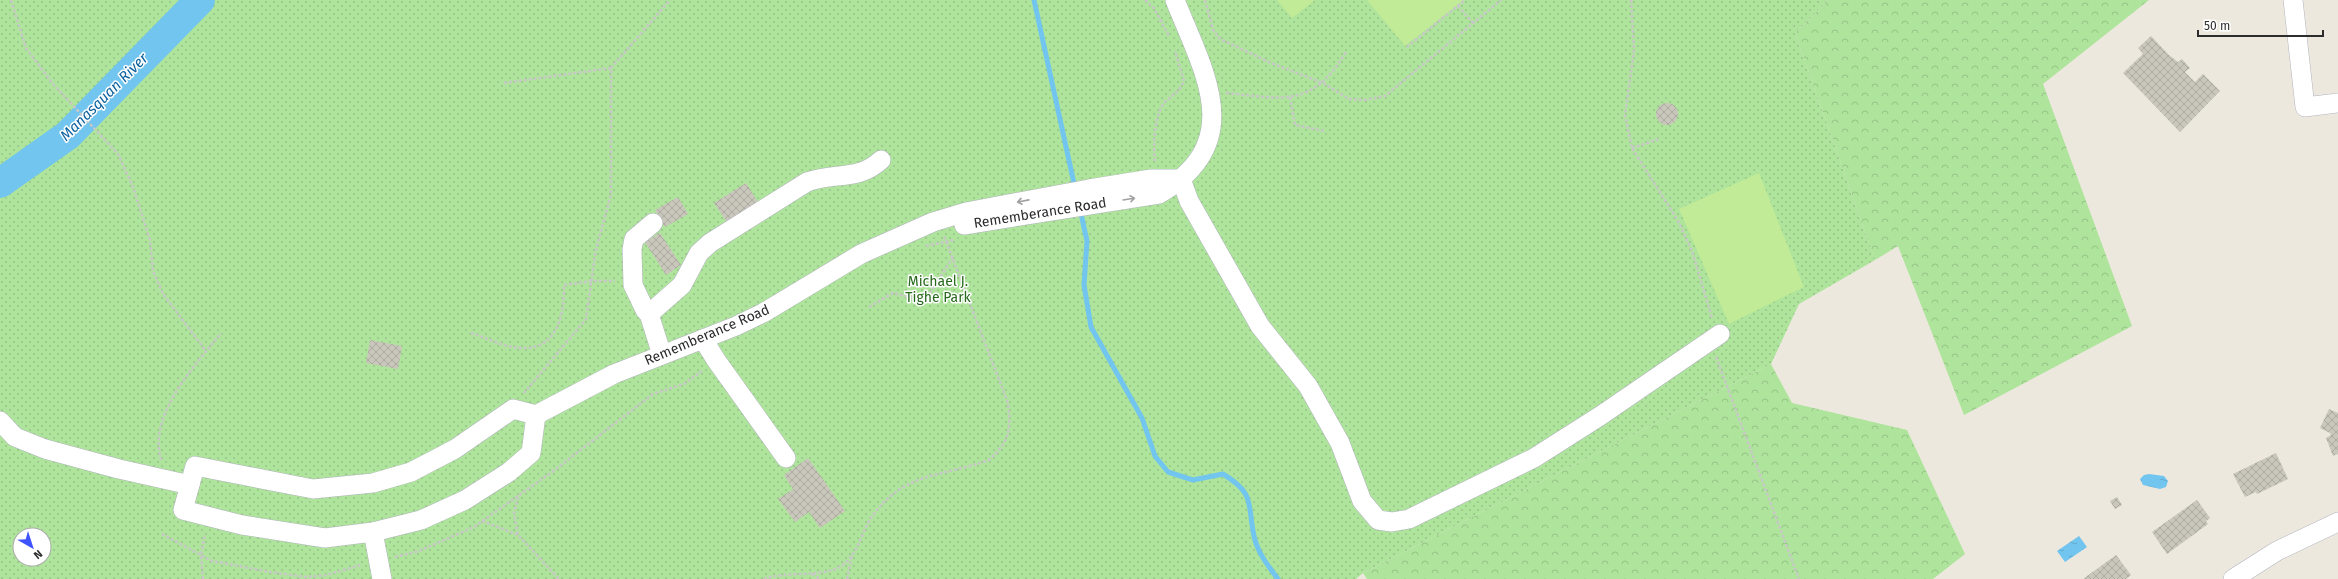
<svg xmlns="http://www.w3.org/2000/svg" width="2338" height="579" font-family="'Fira Sans',sans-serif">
  <defs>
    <pattern id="forest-crowns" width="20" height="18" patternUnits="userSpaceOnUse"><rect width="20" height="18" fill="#aee49b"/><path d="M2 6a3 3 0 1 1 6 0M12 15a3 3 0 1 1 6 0" fill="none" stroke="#96c486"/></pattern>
    <pattern id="park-dots" width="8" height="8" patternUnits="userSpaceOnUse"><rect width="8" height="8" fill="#aee49b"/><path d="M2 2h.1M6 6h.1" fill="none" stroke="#96c486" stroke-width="1.8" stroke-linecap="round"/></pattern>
    <pattern id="water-ripples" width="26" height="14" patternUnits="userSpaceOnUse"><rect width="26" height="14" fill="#71c5ef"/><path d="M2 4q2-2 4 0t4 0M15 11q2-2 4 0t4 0" fill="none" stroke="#62a9cd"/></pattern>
    <pattern id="building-cross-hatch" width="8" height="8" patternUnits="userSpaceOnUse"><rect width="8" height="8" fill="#c9c6bc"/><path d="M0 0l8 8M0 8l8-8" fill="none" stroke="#adaaa2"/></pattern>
  </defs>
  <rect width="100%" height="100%" fill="#ede8de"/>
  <g fill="url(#forest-crowns)">
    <path d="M1828 0H2149L2043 84 2132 326 1964 415 1898 246 1875 260 1795 33Z"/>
    <path d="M1771 364 1792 403 1907 430 1965 554 1933 579H1367L1363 573Z"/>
  </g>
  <path fill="url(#park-dots)" fill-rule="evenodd" d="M0 0H1828L1795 33 1875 260 1799 304 1771 364 1363 573 1356 579H0ZM20 535H44V559H20Z"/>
  <g fill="#c1eb96">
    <path d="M1277 0H1313L1314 1 1292 18Z"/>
    <path d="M1367 0H1464L1405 46Z"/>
    <path d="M1759 173 1804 287 1729 324 1679 209Z"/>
  </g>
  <g fill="url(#water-ripples)">
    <path d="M2149 474 2164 476 2168 481 2166 487 2160 489 2143 485 2140 479 2144 475Z"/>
    <path d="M2079 536 2087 547 2065 562 2057 551Z"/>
  </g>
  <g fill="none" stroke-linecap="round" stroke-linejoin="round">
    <g stroke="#71c5ef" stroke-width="5">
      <path d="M1034 0 1075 188"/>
      <path d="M1080 209 1087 241 1084 285 1091 327 1142 418 1155 456 1168 472 1193 480 1223 474C1256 494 1247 504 1254 536 1257 552 1269 567 1278 579"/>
    </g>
    <path stroke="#71c5ef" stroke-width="30" d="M0 183 68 135 200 0"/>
  </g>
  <g fill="url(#building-cross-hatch)">
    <path d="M2151 36 2169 55 2178 62 2182 59 2190 68 2185 72 2195 82 2203 74 2220 91 2180 132 2123 73 2143 54 2138 48Z"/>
    <circle cx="1667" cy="114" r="11"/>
    <path d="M746 183 759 204 728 224 714 203Z"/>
    <path d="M678 197 688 214 665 227 655 210Z"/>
    <path d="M660 233 681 265 666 275 645 242Z"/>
    <path d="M370 340 402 346 398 369 366 363Z"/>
    <path d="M2329 409 2338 413V454L2333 456 2326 438 2331 435 2330 433 2320 428Z"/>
    <path d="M2276 453 2288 479 2257 494 2256 492 2245 497 2233 474Z"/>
    <path d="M808 458 845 511 820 528 809 512 795 522 778 499 793 489 784 475Z"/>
    <path d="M2117 497 2122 505 2115 509 2110 501Z"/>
    <path d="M2197 500 2210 518 2206 521 2208 524 2167 554 2152 532Z"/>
    <path d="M2116 555 2131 575 2126 579H2083Z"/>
  </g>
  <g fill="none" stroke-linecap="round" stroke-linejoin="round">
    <g stroke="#b2b3bf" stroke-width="20">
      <g id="minor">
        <path d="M2293 0 2305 107 2338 103"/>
        <path d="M1181 179 1189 201 1260 326 1308 386 1340 443 1362 501 1378 520 1392 522 1409 519 1534 458 1600 416 1720 334"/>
        <path d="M964 225 1159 194C1248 142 1204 73 1175 0"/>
        <path d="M649 314 645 310 633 285 632 249 634 239 653 223"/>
        <path d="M703 339 716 360 786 458"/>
        <path d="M662 355 649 314 682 285 699 253 710 243 807 182C834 172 859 181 881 160"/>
        <path d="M513 409 536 415 531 453 509 472 465 500 421 520 373 532 325 538 242 525 183 510 195 466 313 489 373 483 411 472 455 449Z"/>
        <path d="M536 415 614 374 736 326 763 313 861 254 933 222 966 212 1089 189 1151 179H1181"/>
        <path d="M0 421 15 437 45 449 119 469 190 485"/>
        <path d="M373 532 382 579"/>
        <path d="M2233 579 2277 551 2338 522"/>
      </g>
    </g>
    <g stroke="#c8c8c8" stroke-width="2.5" stroke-dasharray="3 2" stroke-linecap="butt">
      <path d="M11 0 26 48 53 84 118 154 133 187 150 240 153 271 163 294 206 351"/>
      <path d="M1145 0 1154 8 1169 36"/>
      <path d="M1205 0 1213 30 1220 39 1271 63 1323 83 1349 99 1365 100 1385 96 1501 0"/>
      <path d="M1631 0 1634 51 1625 115 1632 148 1678 221 1692 251 1712 318"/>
      <path d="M1458 6 1473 23"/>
      <path d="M1407 47 1465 0"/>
      <path d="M504 83 611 68"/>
      <path d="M1226 93C1284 99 1312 108 1346 52"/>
      <path d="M1290 97 1295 125 1324 131"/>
      <path d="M1632 148 1659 139"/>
      <path d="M1155 161C1153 146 1154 112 1166 101 1175 93 1178 93 1184 81L1175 51"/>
      <path d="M926 246 954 240"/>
      <path d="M869 307 893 293 925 301 953 257"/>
      <path d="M471 333C484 337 498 344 512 347 556 355 564 319 564 285L592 281H615"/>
      <path d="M1716 357 1799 579"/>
      <path d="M524 393 586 319 596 249 611 195V68L670 0"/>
      <path d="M161 460C148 414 194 367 221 333"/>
      <path d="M518 497 514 513 518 535"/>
      <path d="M482 521 518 535 559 579"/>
      <path d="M162 534 212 561 270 572 306 577 327 575 361 565"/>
      <path d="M395 557 419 551 474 527 552 472 653 394 684 384 702 371"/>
      <path d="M812 574 820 579"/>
      <path d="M203 579 201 555 205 534"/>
      <path d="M764 579C788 570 826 579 844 564 859 552 862 530 873 515 906 471 942 477 989 460 1010 441 1011 430 1008 403L944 236"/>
      <path d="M847 579 852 556"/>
    </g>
    <use href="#minor" stroke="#fff" stroke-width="19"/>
  </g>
  <defs><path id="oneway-shaft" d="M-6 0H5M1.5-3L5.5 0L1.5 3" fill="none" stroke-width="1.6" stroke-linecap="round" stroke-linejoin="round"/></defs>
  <g stroke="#a0a0a0">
    <use href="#oneway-shaft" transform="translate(1129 199) rotate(-9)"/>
    <use href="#oneway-shaft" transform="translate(1023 201) rotate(169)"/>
  </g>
  <g text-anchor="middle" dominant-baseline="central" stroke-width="3" stroke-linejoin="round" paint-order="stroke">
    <g font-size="14" fill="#2c2c2c" stroke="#fff">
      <text transform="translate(1040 213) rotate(-9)">Rememberance Road</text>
      <text transform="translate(707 335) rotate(-23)">Rememberance Road</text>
    </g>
    <g font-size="14" fill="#256a1a" stroke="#fff">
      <text x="938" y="281">Michael J.<tspan x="938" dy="16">Tighe Park</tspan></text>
    </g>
    <g font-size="15" font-style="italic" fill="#0d629f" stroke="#fff">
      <text transform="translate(104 97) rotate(-45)">Manasquan River</text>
    </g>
  </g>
  <g transform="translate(32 547) rotate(141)"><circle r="19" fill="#ffffff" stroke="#ababab"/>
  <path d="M0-3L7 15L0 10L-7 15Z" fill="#3e53fb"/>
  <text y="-6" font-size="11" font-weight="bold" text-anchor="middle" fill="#2c2c2c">N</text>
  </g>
  <path d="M2198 30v6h125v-6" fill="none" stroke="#2c2c2c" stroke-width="2"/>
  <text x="2204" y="30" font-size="12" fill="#2c2c2c" stroke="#ffffff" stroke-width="3" paint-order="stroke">50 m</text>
</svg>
